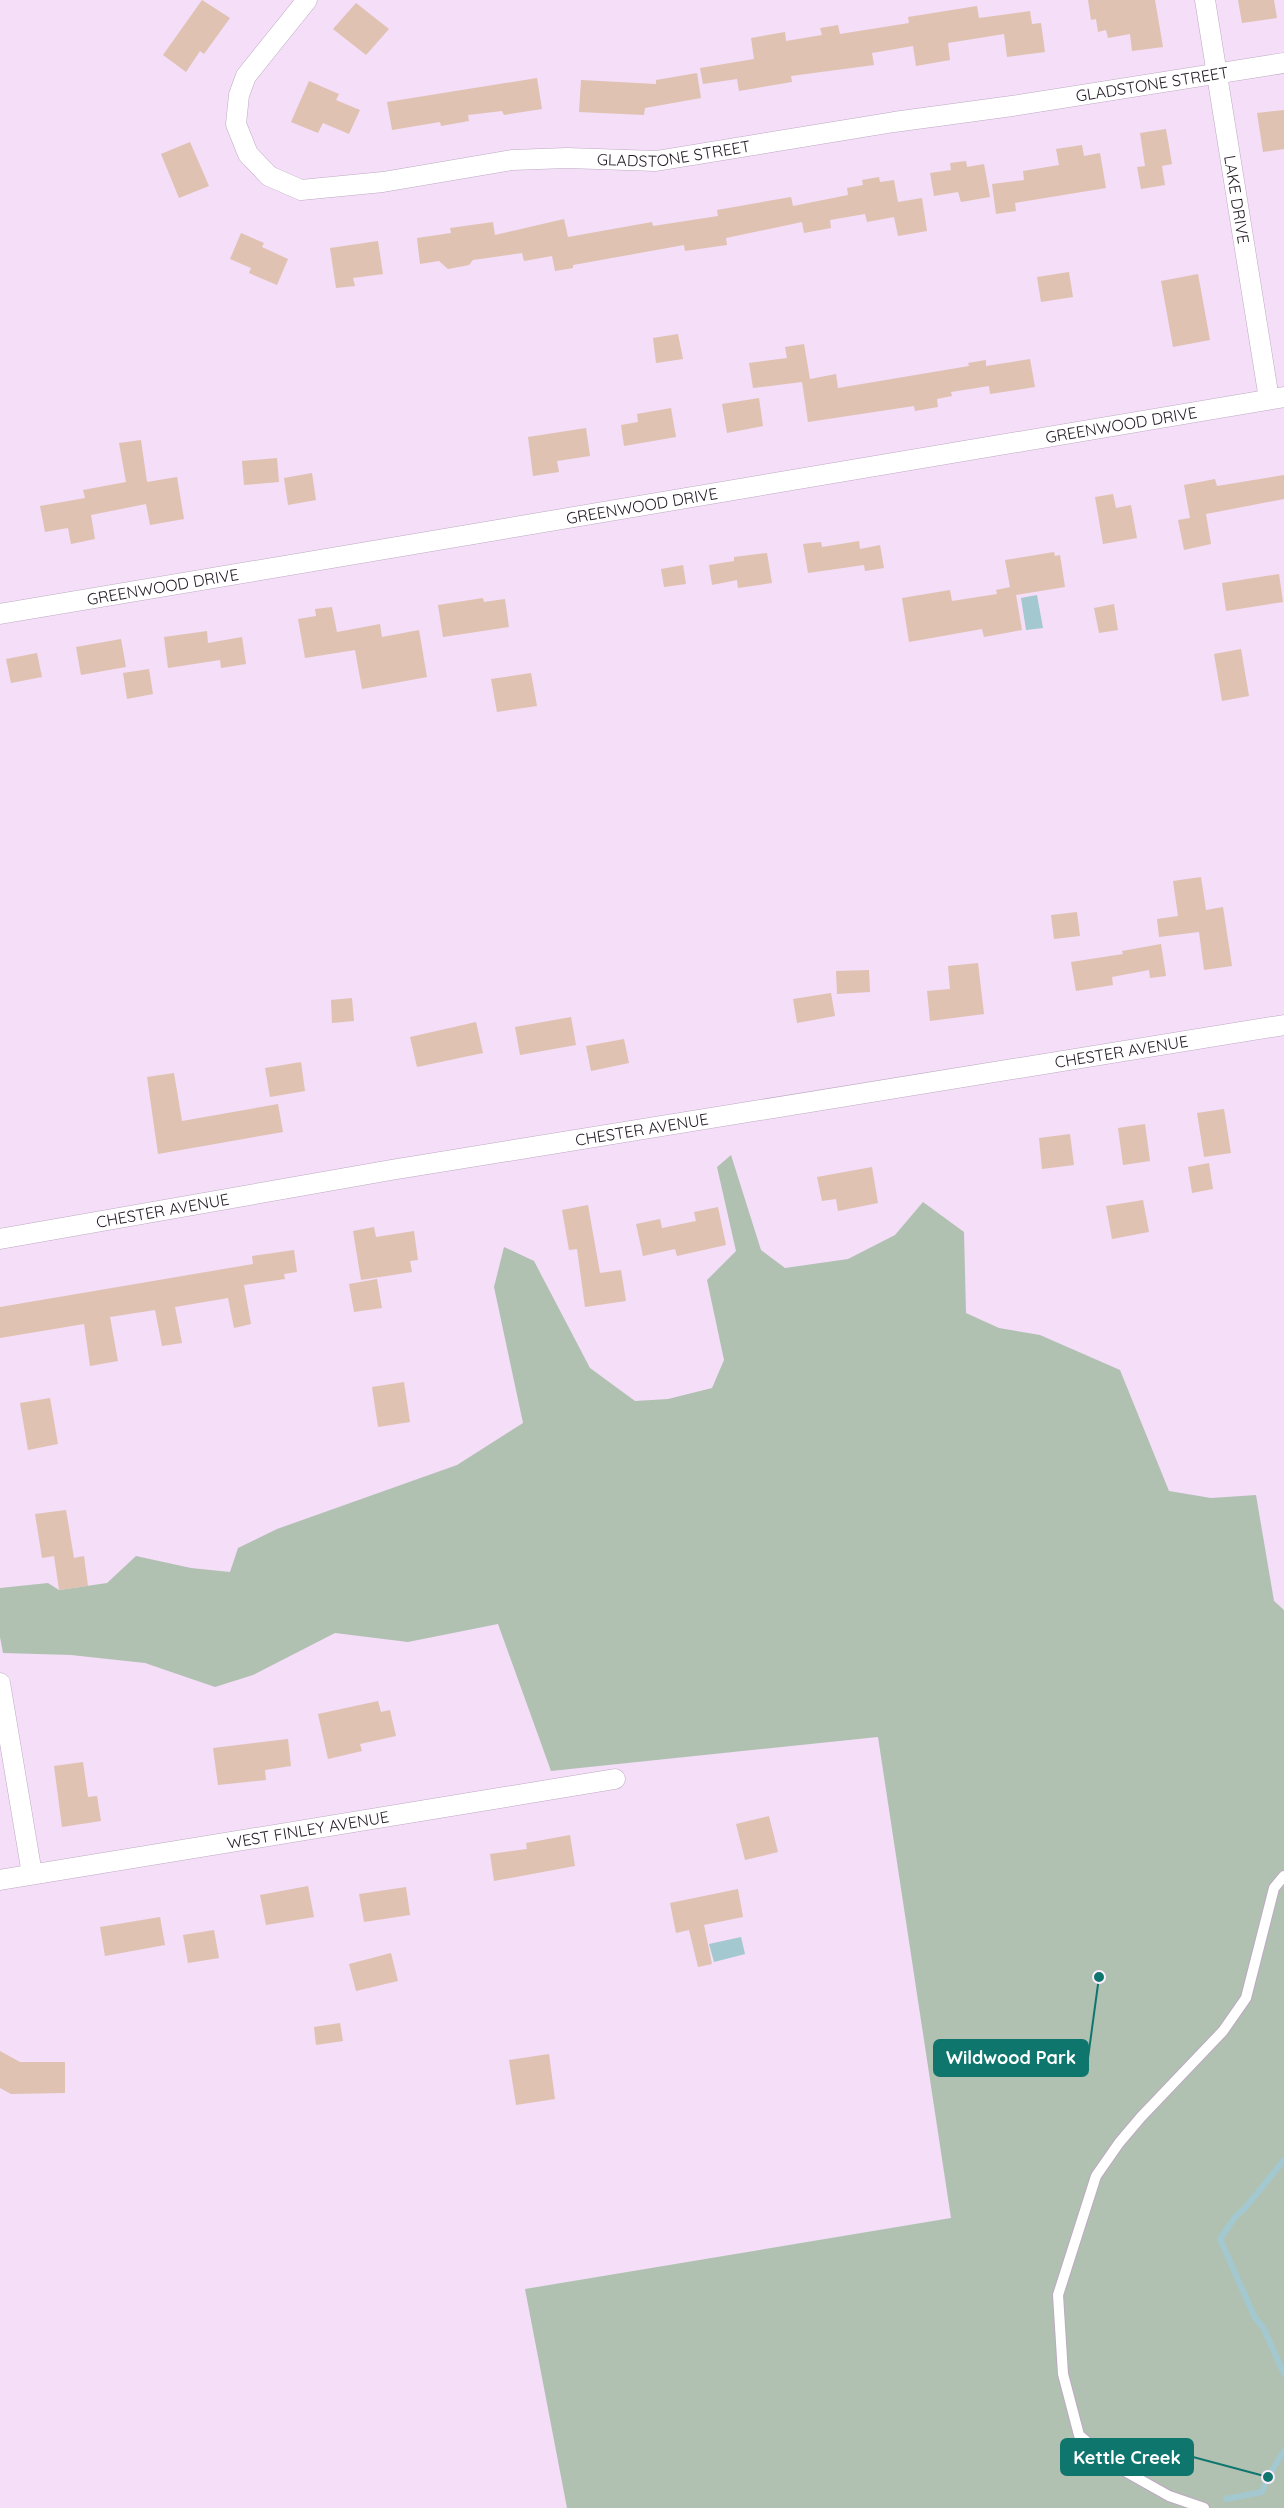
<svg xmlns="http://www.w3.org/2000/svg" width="1284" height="2508" font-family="Quicksand,sans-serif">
  <rect width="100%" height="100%" fill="#f4def8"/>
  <path fill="#b0c1b2" d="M731 1155 761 1250 785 1268 848 1259 895 1235 923 1202 964 1232 966 1313 999 1328 1040 1335 1120 1370 1169 1491 1211 1498 1256 1495 1274 1601 1284 1610V2508H567L525 2289 951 2218 878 1737 551 1771 498 1624 408 1642 335 1633 253 1675 215 1687 145 1663 71 1655 3 1653 0 1637V1588L48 1583 59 1590 107 1583 136 1556 191 1568 230 1572 238 1548 277 1529 457 1465 523 1423 494 1287 504 1247 534 1261 590 1368 635 1401 668 1399 712 1388 724 1360 707 1280 736 1251 717 1167Z"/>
  <g fill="#a3c8cf">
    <path d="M1037 595 1043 628 1026 630 1021 598Z"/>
    <path d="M741 1937 745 1954 714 1962 709 1944Z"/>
  </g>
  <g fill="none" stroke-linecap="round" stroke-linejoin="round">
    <g stroke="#a3c8cf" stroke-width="6">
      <path d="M1284 2160 1245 2208 1235 2217 1220 2239 1255 2318 1263 2327 1284 2374"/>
      <path d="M1226 2499 1262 2492 1268 2477 1284 2451"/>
    </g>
  </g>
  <g fill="#dfc2b1">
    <path d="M202 0 230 18 204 54 200 51 186 72 163 55Z"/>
    <path d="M1088 0H1155L1163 47 1132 51 1130 34 1108 38 1106 30 1098 32 1096 19 1091 20Z"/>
    <path d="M1238 0H1274L1277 18 1242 23Z"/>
    <path d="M356 3 389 29 366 55 333 29Z"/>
    <path d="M977 6 979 18 1030 11 1032 24 1041 23 1045 52 1007 57 1004 34 948 43 950 60 916 66 913 46 872 53 874 65 791 76 792 82 739 91 737 79 703 84 700 68 754 59 751 38 785 32 786 41 822 35 820 28 838 25 840 34 909 23 908 17Z"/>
    <path d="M697 73 701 98 645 108 644 115 579 112 581 80 656 84V80Z"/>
    <path d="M537 78 542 109 504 115 502 111 468 115 469 121 441 126 440 122 392 130 387 102Z"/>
    <path d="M309 81 339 94 336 100 360 110 349 134 323 123 318 133 291 122Z"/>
    <path d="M1284 110V149L1263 152 1257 113Z"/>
    <path d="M1166 129 1172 164 1162 166 1165 185 1141 189 1137 167 1145 166 1140 133Z"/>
    <path d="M190 142 209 186 179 198 161 154Z"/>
    <path d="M1082 145 1084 156 1100 153 1106 188 1015 203 1016 211 996 214 992 184 1024 180 1023 171 1059 165 1056 149Z"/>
    <path d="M966 161 967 167 984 164 990 197 961 202 958 192 934 196 930 173 951 170 950 163Z"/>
    <path d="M879 177 880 182 894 180 898 202 922 198 927 231 898 236 894 217 867 222 865 214 830 220 831 228 804 233 802 222 726 238 727 245 685 251 684 245 573 265V268L555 271 552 256 524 261 522 253 473 260 469 265 448 269 439 261 420 264 417 238 451 233 450 228 493 222 495 235 564 219 568 237 652 222 653 226 718 216 717 210 791 197 793 206 848 195 847 188 863 185 862 180Z"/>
    <path d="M241 233 264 243 262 247 288 259 277 285 249 273 251 268 230 259Z"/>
    <path d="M378 241 383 274 353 278 355 286 336 288 330 248Z"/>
    <path d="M1069 272 1073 297 1041 302 1037 277Z"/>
    <path d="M1198 274 1210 340 1173 347 1161 281Z"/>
    <path d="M678 334 683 359 656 363 653 338Z"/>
    <path d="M804 344 810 379 836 374 838 388 969 366 968 363 986 360V366L1030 359 1035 387 990 394 989 386 951 392 952 396 937 399 938 407 915 411 914 406 808 422 802 382 753 388 749 363 787 358 785 347Z"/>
    <path d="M759 398 763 426 727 433 722 404Z"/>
    <path d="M671 408 676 437 624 446 621 425 638 422 637 414Z"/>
    <path d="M586 428 590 456 557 461 559 472 533 476 528 437Z"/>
    <path d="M141 440 147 482 177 477 184 519 150 525 146 504 91 515 95 539 71 544 68 528 45 532 40 506 85 498 83 490 126 482 119 443Z"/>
    <path d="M277 458 279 482 244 485 242 461Z"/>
    <path d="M312 473 316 500 288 505 284 478Z"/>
    <path d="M1284 475V499L1206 514 1211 544 1184 550 1178 520 1190 518 1184 485 1215 479 1217 486Z"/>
    <path d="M1113 494 1116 508 1131 505 1137 538 1103 544 1095 497Z"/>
    <path d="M859 541 860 549 880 545 884 568 865 571 864 565 808 573 803 544 821 542 822 547Z"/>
    <path d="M1054 552 1055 556 1060 555 1065 587 1016 595 1022 630 984 637 982 629 909 642 902 598 950 590 952 601 997 594 996 590 1010 587 1005 560Z"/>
    <path d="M767 553 772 583 738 588 737 580 712 585 709 565 734 561V557Z"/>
    <path d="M683 565 686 584 664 587 661 569Z"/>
    <path d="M1279 574 1283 602 1226 611 1222 583Z"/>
    <path d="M483 598 484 602 505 599 509 627 443 637 438 605Z"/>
    <path d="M1114 604 1118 630 1099 633 1094 608Z"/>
    <path d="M332 607 337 632 380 624 382 637 419 630 427 677 362 689 355 650 305 658 298 619 316 616 315 609Z"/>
    <path d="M207 631 208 643 242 637 246 664 221 668 220 660 168 668 164 637Z"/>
    <path d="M121 639 126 667 81 675 76 647Z"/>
    <path d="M1241 649 1249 696 1222 701 1214 654Z"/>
    <path d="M37 653 42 677 11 683 6 659Z"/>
    <path d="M149 669 153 694 127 699 123 673Z"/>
    <path d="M531 673 537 706 497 712 491 679Z"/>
    <path d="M1201 877 1206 910 1223 907 1232 966 1204 970 1199 932 1159 937 1157 919 1178 916 1173 881Z"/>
    <path d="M1077 912 1080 936 1054 939 1051 915Z"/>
    <path d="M1161 944 1166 976 1150 978 1149 970 1112 977 1113 985 1076 991 1071 962 1123 954 1122 951Z"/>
    <path d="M978 963 984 1014 930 1021 927 991 950 989 948 966Z"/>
    <path d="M869 970 870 992 837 994 836 971Z"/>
    <path d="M831 993 835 1016 797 1023 793 999Z"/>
    <path d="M352 998 354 1021 332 1023 331 1000Z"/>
    <path d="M571 1017 576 1045 520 1055 515 1027Z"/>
    <path d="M476 1022 483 1053 417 1067 410 1037Z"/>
    <path d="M624 1039 629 1063 591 1071 586 1046Z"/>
    <path d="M301 1062 305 1091 270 1097 265 1068Z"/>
    <path d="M174 1073 182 1121 278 1104 283 1132 158 1154 147 1077Z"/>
    <path d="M1224 1109 1231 1153 1204 1157 1197 1113Z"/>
    <path d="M1145 1124 1150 1161 1123 1165 1118 1128Z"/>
    <path d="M1070 1134 1074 1165 1042 1169 1039 1138Z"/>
    <path d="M1209 1163 1213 1189 1192 1193 1188 1167Z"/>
    <path d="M872 1167 878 1203 838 1211 836 1199 822 1201 817 1177Z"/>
    <path d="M1143 1200 1149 1232 1112 1239 1106 1206Z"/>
    <path d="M588 1205 600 1273 621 1270 626 1301 585 1307 577 1249 569 1250 562 1210Z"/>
    <path d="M718 1207 726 1245 677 1256 675 1249 643 1256 636 1224 660 1219 662 1228 696 1221 694 1212Z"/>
    <path d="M374 1227 376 1237 414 1231 418 1260 410 1261 412 1272 361 1280 353 1231Z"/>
    <path d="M294 1250 297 1272 284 1274 285 1279 244 1285 251 1324 234 1328 228 1298 175 1307 182 1343 162 1346 155 1310 110 1317 118 1361 90 1366 84 1324 0 1338V1307L253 1264 252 1256Z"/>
    <path d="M377 1279 382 1308 354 1312 349 1284Z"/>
    <path d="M404 1382 410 1422 378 1427 372 1387Z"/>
    <path d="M50 1398 58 1444 28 1450 20 1403Z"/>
    <path d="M66 1510 74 1558 84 1556 88 1586 59 1590 54 1556 42 1558 35 1514Z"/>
    <path d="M378 1701 381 1712 390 1710 396 1736 360 1744 362 1751 328 1759 318 1714Z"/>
    <path d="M288 1739 291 1766 265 1770 266 1780 218 1785 213 1748Z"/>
    <path d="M83 1762 88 1797 97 1796 101 1821 62 1827 54 1766Z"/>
    <path d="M769 1816 778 1852 745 1860 736 1824Z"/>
    <path d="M570 1835 575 1866 494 1881 490 1854 527 1849 526 1843Z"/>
    <path d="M308 1886 314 1917 266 1925 260 1895Z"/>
    <path d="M406 1887 410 1915 364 1922 359 1894Z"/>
    <path d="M738 1889 743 1917 704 1925 712 1964 698 1967 689 1930 676 1933 670 1903Z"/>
    <path d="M160 1917 165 1945 105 1956 100 1927Z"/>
    <path d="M214 1930 219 1958 188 1963 183 1935Z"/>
    <path d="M391 1953 398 1981 356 1991 349 1964Z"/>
    <path d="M340 2023 343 2041 316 2045 314 2027Z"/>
    <path d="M0 2051 20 2062H65V2093L11 2094 0 2088Z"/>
    <path d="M549 2054 555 2099 516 2105 509 2060Z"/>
  </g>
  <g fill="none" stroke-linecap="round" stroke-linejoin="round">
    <g stroke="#bea9c2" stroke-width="12">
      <path id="service" d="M1204 2508 1169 2496 1114 2465 1079 2435 1063 2374 1058 2295 1096 2176 1119 2143 1141 2117 1223 2031 1246 1998 1274 1888 1284 1876"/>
    </g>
    <g stroke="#bea9c2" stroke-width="21">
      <g id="minor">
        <path id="s1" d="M307 0 246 76 239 95 236 124 248 154 269 176 301 190 383 182 512 160 567 158 656 161 894 122 1012 106 1284 63"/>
        <path id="s2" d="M1205 0 1269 399"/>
        <path id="s3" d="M0 614 1284 397"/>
        <path id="s4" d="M0 1239 391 1170 1284 1025"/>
        <path d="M0 1683 32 1874"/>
        <path id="s5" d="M0 1880 615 1779"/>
      </g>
    </g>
    <use href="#service" stroke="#fff" stroke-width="10"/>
    <use href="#minor" stroke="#fff" stroke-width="20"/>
  </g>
  <g text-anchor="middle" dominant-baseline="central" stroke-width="5" stroke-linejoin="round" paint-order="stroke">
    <g font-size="16" fill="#211923" stroke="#fceefe">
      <text stroke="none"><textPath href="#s1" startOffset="1104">GLADSTONE STREET</textPath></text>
      <text stroke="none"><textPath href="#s1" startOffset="620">GLADSTONE STREET</textPath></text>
      <text stroke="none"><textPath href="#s2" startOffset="202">LAKE DRIVE</textPath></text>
      <text stroke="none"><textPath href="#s3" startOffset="1137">GREENWOOD DRIVE</textPath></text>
      <text stroke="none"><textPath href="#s3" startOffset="651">GREENWOOD DRIVE</textPath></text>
      <text stroke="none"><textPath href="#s3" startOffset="165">GREENWOOD DRIVE</textPath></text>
      <text stroke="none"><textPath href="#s4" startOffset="1137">CHESTER AVENUE</textPath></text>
      <text stroke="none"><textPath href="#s4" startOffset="651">CHESTER AVENUE</textPath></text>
      <text stroke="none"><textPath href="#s4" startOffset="165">CHESTER AVENUE</textPath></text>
      <text stroke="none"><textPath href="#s5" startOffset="312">WEST FINLEY AVENUE</textPath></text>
    </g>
  </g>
  <path fill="none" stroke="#0f766e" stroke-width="2" d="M1099 1977L1088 2058M1268 2477L1193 2457"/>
  <g fill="#0f766e" stroke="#fceefe" stroke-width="2">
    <circle cx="1099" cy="1977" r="6"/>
    <circle cx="1268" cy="2477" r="6"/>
  </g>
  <g fill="#0f766e" stroke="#0f766e" stroke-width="2">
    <rect x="934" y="2040" width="154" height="36" rx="6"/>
    <rect x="1061" y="2439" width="132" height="36" rx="6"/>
  </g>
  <g font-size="18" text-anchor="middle" font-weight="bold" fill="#fff">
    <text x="1011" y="2064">Wildwood Park</text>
    <text x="1127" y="2464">Kettle Creek</text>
  </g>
</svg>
